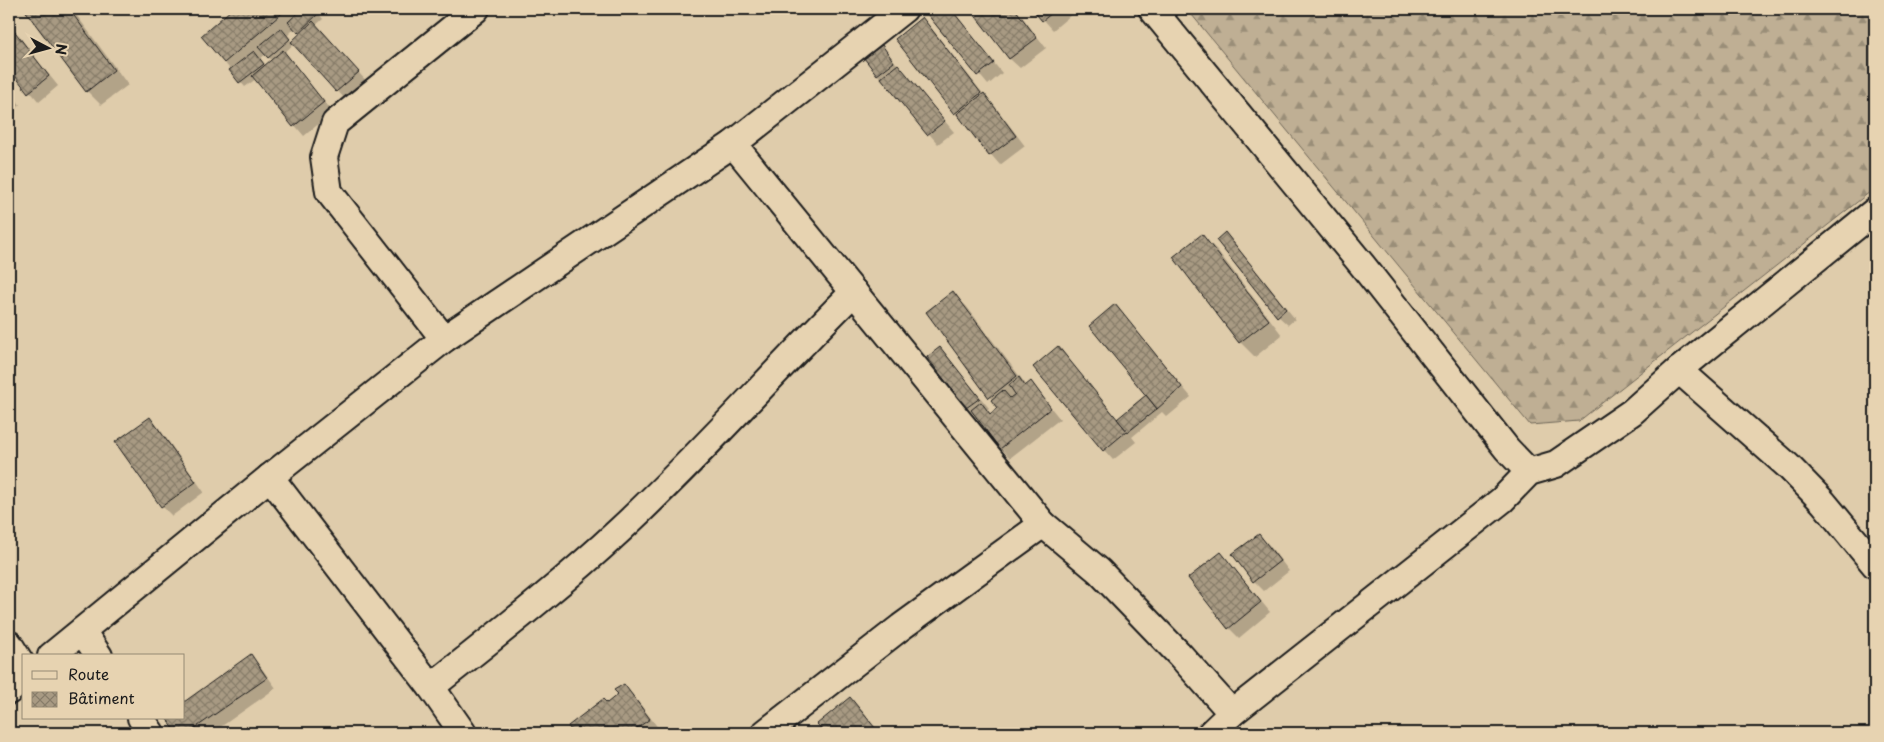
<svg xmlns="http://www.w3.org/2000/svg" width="1884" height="742" font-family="'Playpen Sans',sans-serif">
  <defs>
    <pattern id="forest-firs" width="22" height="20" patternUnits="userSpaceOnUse" patternTransform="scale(1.25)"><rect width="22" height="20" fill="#bfaf94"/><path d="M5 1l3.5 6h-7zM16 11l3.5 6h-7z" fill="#9a8e78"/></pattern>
    <pattern id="building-cross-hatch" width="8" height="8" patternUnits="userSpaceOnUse" patternTransform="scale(1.25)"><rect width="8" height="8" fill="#a89a83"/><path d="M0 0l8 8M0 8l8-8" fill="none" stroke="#887d6a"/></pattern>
  </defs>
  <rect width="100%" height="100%" fill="#dfccab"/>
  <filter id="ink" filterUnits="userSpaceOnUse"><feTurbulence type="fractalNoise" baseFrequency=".02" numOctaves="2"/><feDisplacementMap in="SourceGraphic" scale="10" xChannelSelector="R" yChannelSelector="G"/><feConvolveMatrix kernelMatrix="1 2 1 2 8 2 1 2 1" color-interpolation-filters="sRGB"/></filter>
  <g filter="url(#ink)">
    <path fill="url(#forest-firs)" stroke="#6e6658" d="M1187 9H1875V188L1579 421 1530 425Z"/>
    <g fill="#0003" fill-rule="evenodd">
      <path d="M26 9H72L128 85 101 105 87 91Z"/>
      <path d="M234 9H315L323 19 316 25 368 83 347 101 294 44 284 53 333 112 304 136 256 79 245 87 202 36ZM295 28 301 34 292 42 287 36ZM266 54 272 61 266 66 260 59Z"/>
      <path d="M938 9H950L1002 73 988 85 930 15Z"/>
      <path d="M972 9H1016L1046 48 1020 68 1010 59Z"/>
      <path d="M1034 9H1078L1053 30Z"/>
      <path d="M922 19 932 29 984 95 994 105 1025 146 1000 165 955 113Z"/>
      <path d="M9 25 58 86 39 102 9 66Z"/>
      <path d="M886 51 954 132 938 144 877 74Z"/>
      <path d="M9 90 20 105 9 114Z"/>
      <path d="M1225 234 1234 243 1295 319 1288 325 1278 316Z"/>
      <path d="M1202 236 1217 250 1282 335 1255 357 1240 342 1174 257Z"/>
      <path d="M953 293 967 307 1027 386 1031 383 1060 419 1010 458 1001 448 977 417 967 407 928 358 940 348 989 408 987 410 991 414 999 408 990 397Z"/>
      <path d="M1115 306 1191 397 1167 417 1162 412 1132 437 1136 442 1113 460 1104 450 1058 348 1118 420 1151 403Z"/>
      <path d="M149 419 159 428 204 492 172 516 162 506Z"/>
      <path d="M1259 535 1269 545 1289 571 1264 591 1254 581Z"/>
      <path d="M1221 553 1270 612 1239 638 1229 628Z"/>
      <path d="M250 656 260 666 276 688 212 733H178L168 718H184V703Z"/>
      <path d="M624 685 633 695 659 729 653 733H575L570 726 607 704 620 695Z"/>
      <path d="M849 699 864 713 880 733H827L819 724Z"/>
    </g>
    <g fill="url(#building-cross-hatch)" stroke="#1c1c1c">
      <path d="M24 9H69L114 70 86 92Z"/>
      <path d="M232 9H287L224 63 201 36Z"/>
      <path d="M302 9H315L319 13 298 33 288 22Z"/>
      <path d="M936 9H951L994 63 977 76 928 15Z"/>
      <path d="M970 9H1015L1037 38 1009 59Z"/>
      <path d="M1032 9H1057L1042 21Z"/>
      <path d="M922 17 981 93 954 114 895 39Z"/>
      <path d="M313 21 359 72 336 92 291 42Z"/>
      <path d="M9 24 49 76 28 93 9 68Z"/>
      <path d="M281 28 290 39 268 58 258 47Z"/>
      <path d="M882 45 894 62 877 75 864 58Z"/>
      <path d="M283 50 324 102 293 127 252 76Z"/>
      <path d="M254 51 264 64 239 83 229 70Z"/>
      <path d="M898 64 945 121 927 135 881 78Z"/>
      <path d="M984 93 1016 136 989 156 957 114Z"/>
      <path d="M1225 232 1286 309 1277 317 1216 240Z"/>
      <path d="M1202 234 1269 320 1239 343 1173 257Z"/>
      <path d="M953 291 1017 376 989 398 926 312Z"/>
      <path d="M1115 304 1182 387 1157 409 1089 326Z"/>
      <path d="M1058 346 1127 431 1103 451 1033 367Z"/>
      <path d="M940 347 980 398 966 408 927 357Z"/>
      <path d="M1019 377 1025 386 1031 381 1051 408 1000 449 971 410 981 402 990 414 997 408 991 400 1003 390 1010 398 1015 394 1009 385Z"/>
      <path d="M1146 395 1157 409 1128 432 1117 419Z"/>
      <path d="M150 417 196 482 161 507 115 442Z"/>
      <path d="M1259 534 1280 561 1253 582 1232 554Z"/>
      <path d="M1221 552 1261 602 1228 629 1188 578Z"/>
      <path d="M251 654 267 678 188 733H177L166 718H184V702Z"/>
      <path d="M624 684 650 719 630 733H573L568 726 603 699 607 703 618 694 614 690Z"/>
      <path d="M850 697 879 733H825L817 724Z"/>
    </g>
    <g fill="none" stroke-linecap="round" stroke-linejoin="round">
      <g stroke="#1c1c1c" stroke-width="30">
        <g id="minor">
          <path d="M1152 9 1363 266 1507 449 1529 472"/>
          <path d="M733 144 1043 524 1099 571 1180 655 1232 713"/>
          <path d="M444 339 329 192 324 157 335 123 476 9"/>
          <path d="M1679 370 1788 466 1823 502 1875 565"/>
          <path d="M270 477 431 687 463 733"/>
          <path d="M82 631 99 656"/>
          <path d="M9 644 24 668"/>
          <path d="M51 656 270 477 444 339 733 144 904 9"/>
          <path d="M431 687C495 636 560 586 620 530 702 454 775 370 854 292"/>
          <path d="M9 691 24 678"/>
          <path d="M141 718 151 733"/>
          <path d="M765 733 901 627 1043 524"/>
          <path d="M1211 733 1232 713 1502 500 1529 472 1556 464 1632 412 1679 370 1875 211"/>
        </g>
      </g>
      <use href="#minor" stroke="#e7d3b1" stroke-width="26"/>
    </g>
  </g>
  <rect width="1884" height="742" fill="none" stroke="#e7d3b1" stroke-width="30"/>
  <rect x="15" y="15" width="1854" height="712" fill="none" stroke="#1c1c1c" stroke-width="2" filter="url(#ink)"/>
  <rect x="22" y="654" width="162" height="65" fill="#e7d3b1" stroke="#968a75"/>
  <rect x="32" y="671" width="25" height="8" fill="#e7d3b1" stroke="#968a75"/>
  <text x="68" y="680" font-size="15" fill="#1c1c1c">Route</text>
  <rect x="32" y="692" width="25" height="15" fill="url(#building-cross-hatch)" stroke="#968a75"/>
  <text x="68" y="704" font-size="15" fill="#1c1c1c">Bâtiment</text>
  <g transform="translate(48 48) rotate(96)" stroke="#e7d3b1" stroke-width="4" paint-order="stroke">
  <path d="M0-4L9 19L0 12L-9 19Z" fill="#1c1c1c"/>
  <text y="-8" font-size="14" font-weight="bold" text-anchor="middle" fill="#1c1c1c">N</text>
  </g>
</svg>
